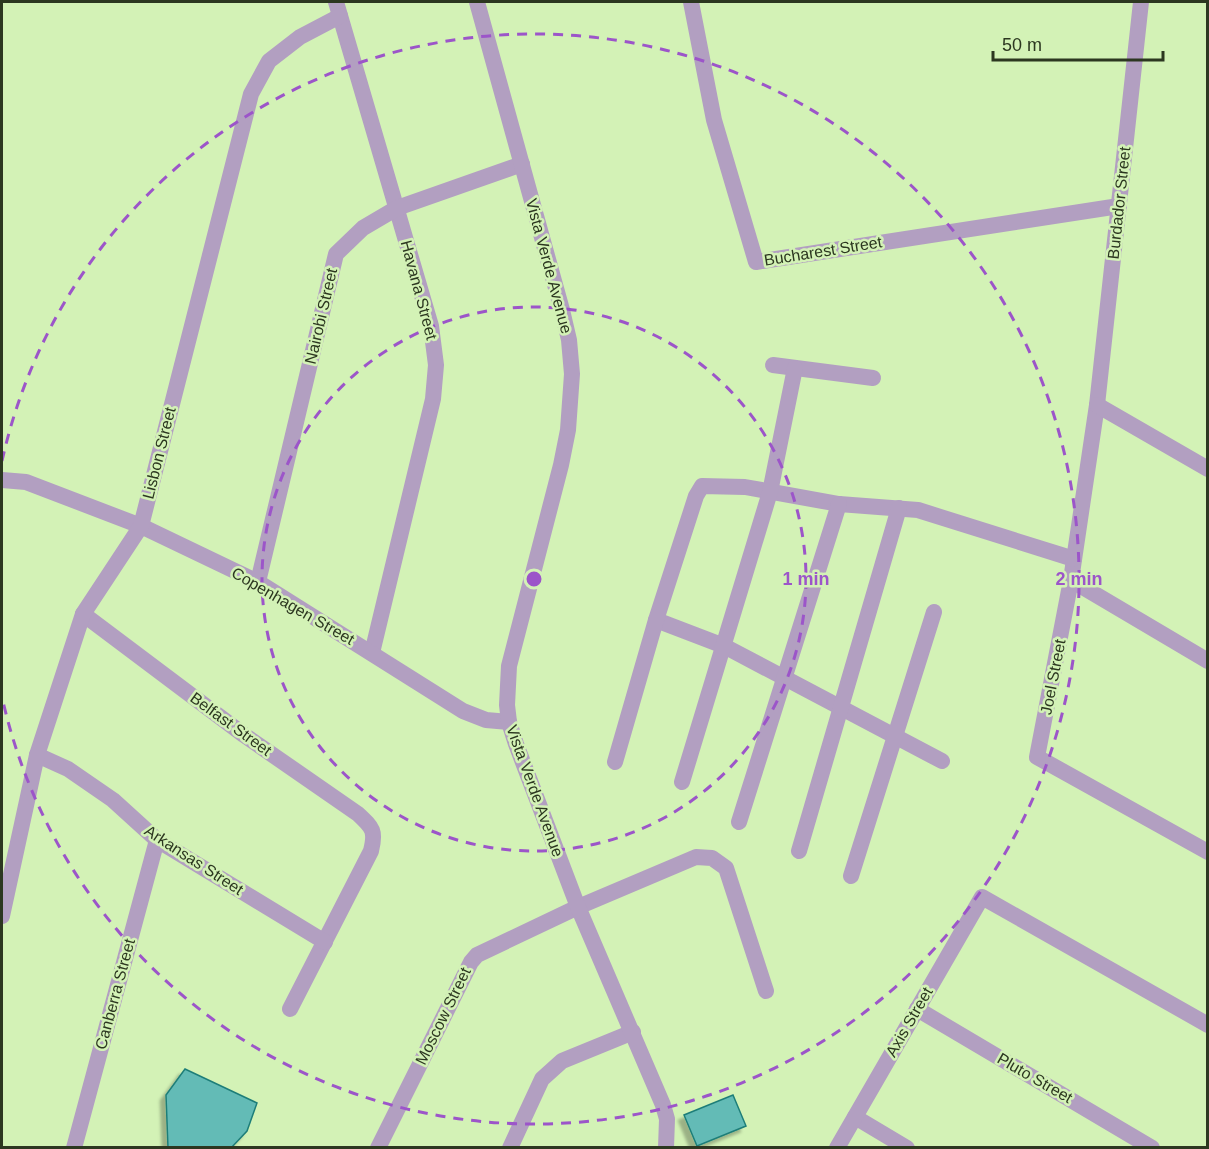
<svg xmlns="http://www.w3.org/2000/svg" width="1209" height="1149" font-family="Helvetica,sans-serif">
  <defs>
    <filter id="shadow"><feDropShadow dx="-5.5" dy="5.5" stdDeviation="1.5" flood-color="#0004"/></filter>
  </defs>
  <rect width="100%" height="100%" fill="#d3f2b6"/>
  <g fill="#64bbb6" stroke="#1e7e79" stroke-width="1.5" filter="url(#shadow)">
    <path d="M185 1069 257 1103 247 1131 231 1148H168L166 1095Z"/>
    <path d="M733 1095 746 1126 697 1146 684 1115Z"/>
  </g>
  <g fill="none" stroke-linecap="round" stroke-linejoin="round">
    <g stroke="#b29fc1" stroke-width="16">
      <path d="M336 2 431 326 436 365 433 399 372 653"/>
      <path d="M691 2 714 120 756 262 1119 206"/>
      <path d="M1141 2 1097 405 1071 580 1037 757 1208 852"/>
      <path d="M773 365 873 378"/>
      <path d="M1097 405 1208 469"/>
      <path d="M2 480 26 482 141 526 258 582 463 711 486 720 509 722"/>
      <path d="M1071 580 1208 661"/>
      <path d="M258 582 336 254 363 228 397 208 522 164"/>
      <path d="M83 614 244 735 358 814C373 828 376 831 371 851L290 1009"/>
      <path d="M656 620 724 646 942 761"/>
      <path d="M37 755 68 769 113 800 157 840 325 942"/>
      <path d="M615 762 656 620 696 496 702 486 745 487 839 504 918 510 1074 559"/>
      <path d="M682 782 770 492 795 368"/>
      <path d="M739 822 839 504"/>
      <path d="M799 851 899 508"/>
      <path d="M851 876 934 612"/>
      <path d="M2 916 37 755 83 614 141 526 251 94 269 61 300 37 340 16"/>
      <path d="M917 1009 1152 1148"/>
      <path d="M855 1117 907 1148"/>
      <path d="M74 1148 157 840"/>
      <path d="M378 1148 471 962 477 955 578 907 696 857 712 858 726 868 766 991"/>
      <path d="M510 1148 542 1079 562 1061 633 1032"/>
      <path d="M837 1148 982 897 1208 1025"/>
    </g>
    <path stroke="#b29fc1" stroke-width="16" d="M477 2 562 310 569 340 572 374 568 430 561 465 509 666 507 705 509 722 516 744 578 907 663 1105 667 1119 666 1148"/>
  </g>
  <g fill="none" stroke="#9c55c9" stroke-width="3" stroke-dasharray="10 8">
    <circle cx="534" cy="579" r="272"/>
    <path d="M2 461A545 545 0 1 1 2 697"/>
  </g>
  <g text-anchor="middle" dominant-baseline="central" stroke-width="5" stroke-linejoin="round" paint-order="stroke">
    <g font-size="16" fill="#2c3720" stroke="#d3f2b6">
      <text transform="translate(1119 203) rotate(-84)">Burdador Street</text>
      <text transform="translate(823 251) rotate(-9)">Bucharest Street</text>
      <text transform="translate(549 266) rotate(75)">Vista Verde Avenue</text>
      <text transform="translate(419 290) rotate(75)">Havana Street</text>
      <text transform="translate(321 316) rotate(-77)">Nairobi Street</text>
      <text transform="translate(159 453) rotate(-76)">Lisbon Street</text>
      <text transform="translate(293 606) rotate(30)">Copenhagen Street</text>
      <text transform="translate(1053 677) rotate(-79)">Joel Street</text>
      <text transform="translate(231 724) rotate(36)">Belfast Street</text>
      <text transform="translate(535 791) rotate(70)">Vista Verde Avenue</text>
      <text transform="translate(194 860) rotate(33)">Arkansas Street</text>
      <text transform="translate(115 994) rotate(-75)">Canberra Street</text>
      <text transform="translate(443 1016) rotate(-64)">Moscow Street</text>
      <text transform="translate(909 1022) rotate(-60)">Axis Street</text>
      <text transform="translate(1035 1078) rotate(30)">Pluto Street</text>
    </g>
  </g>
  <circle cx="534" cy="579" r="9" fill="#9c55c9" stroke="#d3f2b6" stroke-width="3"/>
  <g font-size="18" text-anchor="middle" font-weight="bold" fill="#9c55c9" stroke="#d3f2b6" stroke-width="5" stroke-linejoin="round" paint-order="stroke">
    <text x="806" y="585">1 min</text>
    <text x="1079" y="585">2 min</text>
  </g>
  <rect width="1209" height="1149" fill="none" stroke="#2c3720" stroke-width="6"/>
  <path d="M993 51v9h170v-9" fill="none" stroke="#2c3720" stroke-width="3"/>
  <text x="1002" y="51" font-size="18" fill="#2c3720" stroke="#d3f2b6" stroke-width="4.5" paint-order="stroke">50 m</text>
</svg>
